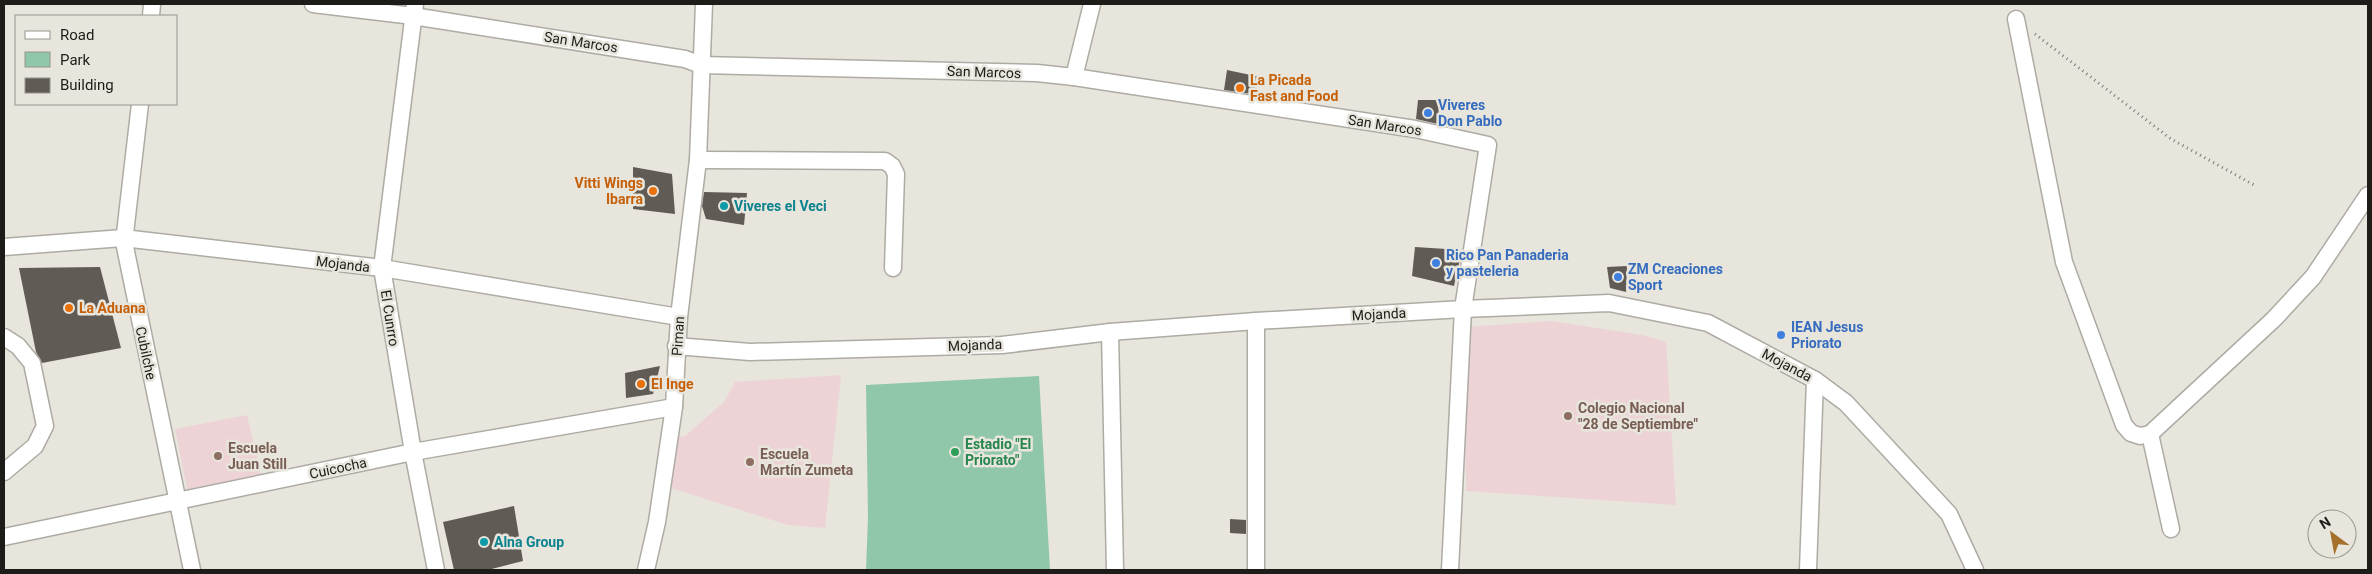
<svg xmlns="http://www.w3.org/2000/svg" width="2372" height="574" font-family="Roboto,sans-serif">
  <rect width="100%" height="100%" fill="#e7e5dc"/>
  <g fill="#eed3d6">
    <path d="M1551 321 1642 335 1666 342 1676 505 1466 491 1465 327Z"/>
    <path d="M841 375 825 528 788 525 665 486 671 437 685 436 724 402 735 382Z"/>
    <path d="M247 415 263 483 189 499 175 429Z"/>
  </g>
  <path fill="#8fc7a8" d="M1039 376 1050 570H866L868 518 866 385Z"/>
  <g fill="#615b55">
    <path d="M1227 70 1260 77 1252 94 1224 90Z"/>
    <path d="M1418 100H1439L1438 124 1416 119Z"/>
    <path d="M633 167 672 174 675 214 633 209Z"/>
    <path d="M704 192 747 193 744 225 706 219 702 206Z"/>
    <path d="M1415 247 1462 250 1454 286 1412 276Z"/>
    <path d="M1627 266 1626 292 1610 288 1607 267Z"/>
    <path d="M100 267 121 348 42 363 36 352 19 268Z"/>
    <path d="M660 366 653 394 626 398 625 373Z"/>
    <path d="M514 506 523 561 488 570H454L443 522Z"/>
    <path d="M1230 519 1246 520V534L1230 533Z"/>
  </g>
  <g fill="none" stroke-linecap="round" stroke-linejoin="round">
    <g stroke="#adaba3" stroke-width="19">
      <g id="minor">
        <path d="M313 4 413 16 685 59 701 65 1037 73 1074 77 1415 129 1488 145 1463 309 1450 570"/>
        <path d="M415 4 382 268 413 452 436 570"/>
        <path d="M151 16 152 4"/>
        <path d="M2016 19 2064 262 2124 425 2131 433 2140 436 2150 434 2274 319 2313 277 2368 195"/>
        <path d="M1074 77 1092 4"/>
        <path d="M140 104 124 242 192 570"/>
        <path d="M698 160 885 161 892 166 896 174 893 268"/>
        <path d="M4 247 123 238 382 268 679 317"/>
        <path d="M1256 321V570"/>
        <path d="M1110 332 1115 570"/>
        <path d="M4 337 18 346 32 363 45 426 35 446 4 472"/>
        <path d="M676 346 750 352 1002 345 1110 332 1256 321 1463 309 1609 303 1708 323 1815 380 1846 403 1949 514 1975 570"/>
        <path d="M2150 434 2171 529"/>
        <path d="M4 537 413 452 674 407"/>
        <path d="M646 570 657 522 674 407 679 317 698 160 704 4"/>
        <path d="M1808 570 1815 380"/>
      </g>
    </g>
    <path stroke="#7c7a75" stroke-width="3" stroke-dasharray="1 4" stroke-linecap="butt" d="M2035 34 2171 139 2254 185"/>
    <use href="#minor" stroke="#fff" stroke-width="16"/>
  </g>
  <g fill="#e8710a" stroke="#e7e5dc" stroke-width="2">
    <circle cx="1240" cy="88" r="5"/>
    <circle cx="653" cy="191" r="5"/>
    <circle cx="69" cy="308" r="5"/>
    <circle cx="641" cy="384" r="5"/>
  </g>
  <g fill="#3f7fe0" stroke="#e7e5dc" stroke-width="2">
    <circle cx="1428" cy="113" r="5"/>
    <circle cx="1436" cy="263" r="5"/>
    <circle cx="1618" cy="277" r="5"/>
    <circle cx="1781" cy="335" r="5"/>
  </g>
  <g fill="#0f9aa8" stroke="#e7e5dc" stroke-width="2">
    <circle cx="724" cy="206" r="5"/>
    <circle cx="484" cy="542" r="5"/>
  </g>
  <g fill="#8d6e63" stroke="#e7e5dc" stroke-width="2">
    <circle cx="1568" cy="416" r="5"/>
    <circle cx="218" cy="456" r="5"/>
    <circle cx="750" cy="462" r="5"/>
  </g>
  <circle fill="#2e9e5b" stroke="#e7e5dc" stroke-width="2" cx="955" cy="452" r="5"/>
  <g text-anchor="middle" dominant-baseline="central" stroke-width="5" stroke-linejoin="round" paint-order="stroke">
    <g font-size="14" fill="#1d1c19" stroke="#e7e5dc">
      <text transform="translate(581 42) rotate(9)">San Marcos</text>
      <text transform="translate(984 72) rotate(2)">San Marcos</text>
      <text transform="translate(1385 125) rotate(9)">San Marcos</text>
      <text transform="translate(343 264) rotate(7)">Mojanda</text>
      <text transform="translate(1379 314) rotate(-3)">Mojanda</text>
      <text transform="translate(390 318) rotate(81)">El Cunrro</text>
      <text transform="translate(678 336) rotate(-86)">Piman</text>
      <text transform="translate(975 345) rotate(-2)">Mojanda</text>
      <text transform="translate(146 353) rotate(78)">Cubilche</text>
      <text transform="translate(1787 365) rotate(28)">Mojanda</text>
      <text transform="translate(338 468) rotate(-12)">Cuicocha</text>
    </g>
    <g font-size="14" font-weight="bold" fill="#c56008" stroke="#e7e5dc" text-anchor="start">
      <text x="1250" y="80">La Picada<tspan x="1250" dy="16">Fast and Food</tspan></text>
      <text x="643" y="183" text-anchor="end">Vitti Wings<tspan x="643" dy="16">Ibarra</tspan></text>
      <text x="79" y="308">La Aduana</text>
      <text x="651" y="384">El Inge</text>
    </g>
    <g font-size="14" font-weight="bold" fill="#366cbe" stroke="#e7e5dc" text-anchor="start">
      <text x="1438" y="105">Viveres<tspan x="1438" dy="16">Don Pablo</tspan></text>
      <text x="1446" y="255">Rico Pan Panaderia<tspan x="1446" dy="16">y pasteleria</tspan></text>
      <text x="1628" y="269">ZM Creaciones<tspan x="1628" dy="16">Sport</tspan></text>
      <text x="1791" y="327">IEAN Jesus<tspan x="1791" dy="16">Priorato</tspan></text>
    </g>
    <g font-size="14" font-weight="bold" fill="#0d838f" stroke="#e7e5dc" text-anchor="start">
      <text x="734" y="206">Viveres el Veci</text>
      <text x="494" y="542">Alna Group</text>
    </g>
    <g font-size="14" font-weight="bold" fill="#785e54" stroke="#e7e5dc" text-anchor="start">
      <text x="1578" y="408">Colegio Nacional<tspan x="1578" dy="16">"28 de Septiembre"</tspan></text>
      <text x="228" y="448">Escuela<tspan x="228" dy="16">Juan Still</tspan></text>
      <text x="760" y="454">Escuela<tspan x="760" dy="16">Martín Zumeta</tspan></text>
    </g>
    <g font-size="14" font-weight="bold" fill="#27864d" stroke="#e7e5dc" text-anchor="start">
      <text x="965" y="444">Estadio "El<tspan x="965" dy="16">Priorato"</tspan></text>
    </g>
  </g>
  <rect width="2372" height="574" fill="none" stroke="#1d1c19" stroke-width="10"/>
  <rect x="15" y="15" width="162" height="90" fill="#e7e5dc" stroke="#96958e"/>
  <rect x="25" y="31" width="25" height="8" fill="#ffffff" stroke="#96958e"/>
  <text x="60" y="40" font-size="15" fill="#1d1c19">Road</text>
  <rect x="25" y="52" width="25" height="15" fill="#8fc7a8" stroke="#96958e"/>
  <text x="60" y="65" font-size="15" fill="#1d1c19">Park</text>
  <rect x="25" y="78" width="25" height="15" fill="#615b55" stroke="#96958e"/>
  <text x="60" y="90" font-size="15" fill="#1d1c19">Building</text>
  <g transform="translate(2332 534) rotate(328)"><circle r="24" fill="#e7e5dc" stroke="#96958e"/>
  <path d="M0-4L9 19L0 12L-9 19Z" fill="#a5702a"/>
  <text y="-8" font-size="14" font-weight="bold" text-anchor="middle" fill="#1d1c19">N</text>
  </g>
</svg>
